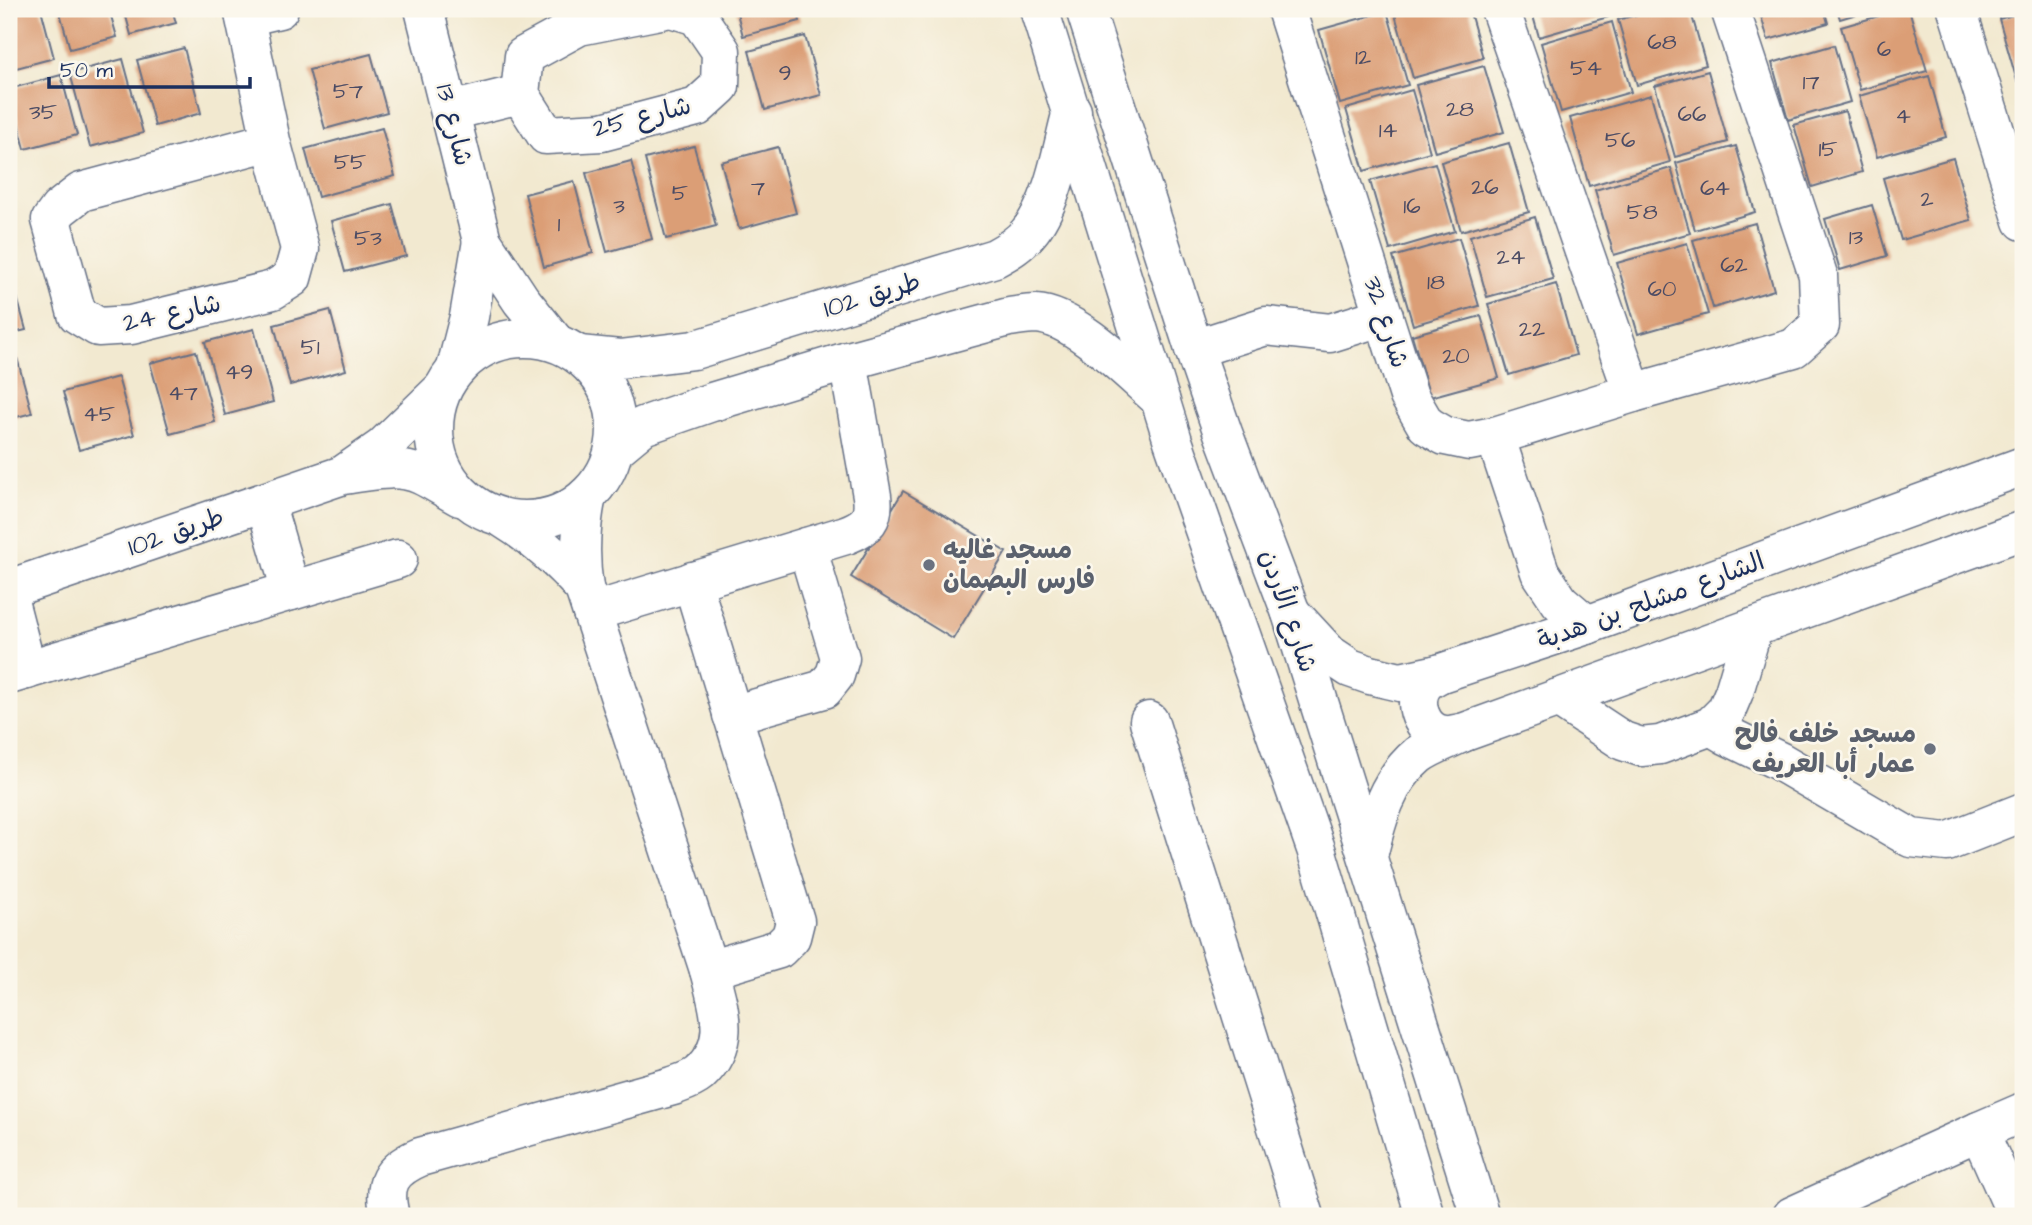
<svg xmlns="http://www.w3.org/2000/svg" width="2032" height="1225" font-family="'Architects Daughter','Playpen Sans Arabic',sans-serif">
  <rect width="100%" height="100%" fill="#fbf7ec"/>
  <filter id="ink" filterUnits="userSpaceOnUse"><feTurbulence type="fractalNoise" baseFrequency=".0143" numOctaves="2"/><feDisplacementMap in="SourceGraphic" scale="14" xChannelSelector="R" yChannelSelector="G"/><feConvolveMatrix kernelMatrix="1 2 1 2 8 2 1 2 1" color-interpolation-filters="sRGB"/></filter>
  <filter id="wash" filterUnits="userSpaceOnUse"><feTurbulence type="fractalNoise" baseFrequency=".00686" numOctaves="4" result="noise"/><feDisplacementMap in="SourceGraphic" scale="28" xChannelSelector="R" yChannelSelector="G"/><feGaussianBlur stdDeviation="1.57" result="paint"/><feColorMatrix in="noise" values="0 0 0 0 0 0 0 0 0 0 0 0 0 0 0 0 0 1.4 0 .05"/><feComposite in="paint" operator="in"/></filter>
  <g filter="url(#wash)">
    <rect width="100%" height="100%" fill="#f2e9d0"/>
    <g id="blocks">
      <g fill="#db9e76">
        <path d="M9 9H41L54 58 9 70Z"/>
        <path d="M59 9H109L117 37 70 49Z"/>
        <path d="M124 9H172L176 23 131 35Z"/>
        <path d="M736 9H797L800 21 743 36Z"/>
        <path d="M1400 9H1469L1483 58 1413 78 1394 11Z"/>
        <path d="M1531 9H1606L1608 17 1539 37Z"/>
        <path d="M1656 9H1690L1706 65 1637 85 1618 20Z"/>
        <path d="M1759 9H1824L1828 23 1768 40Z"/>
        <path d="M1837 9H1873L1840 19Z"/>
        <path d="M1903 9H1909L1927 71 1860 90 1841 27Z"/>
        <path d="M1387 11 1408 85 1340 104 1319 30Z"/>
        <path d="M2023 12V79L2017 81 1999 19Z"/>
        <path d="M1612 22 1631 92 1561 112 1541 43Z"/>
        <path d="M805 36 821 95 765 110 749 51Z"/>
        <path d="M1834 45 1850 102 1788 120 1772 63Z"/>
        <path d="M184 48 201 113 155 126 137 60Z"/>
        <path d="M371 54 387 112 325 129 309 70Z"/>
        <path d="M123 59 143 133 90 147 70 73Z"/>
        <path d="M1484 66 1504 132 1435 152 1416 85Z"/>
        <path d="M1708 71 1728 142 1675 157 1655 86Z"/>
        <path d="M61 75 77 135 25 149 9 89Z"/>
        <path d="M1929 76 1946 137 1877 157 1859 96Z"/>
        <path d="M1412 90 1430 152 1364 171 1346 109Z"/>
        <path d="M1651 95 1670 162 1589 186 1570 118Z"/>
        <path d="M1845 111 1862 172 1812 187 1794 125Z"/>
        <path d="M382 128 395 176 318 197 305 149Z"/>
        <path d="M1509 143 1529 212 1461 231 1441 162Z"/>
        <path d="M694 146 716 226 666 239 645 159Z"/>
        <path d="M1736 146 1755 212 1695 230 1676 163Z"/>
        <path d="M778 147 796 213 739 229 721 162Z"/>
        <path d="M1953 158 1971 220 1901 240 1883 178Z"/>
        <path d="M631 161 652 239 607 252 586 173Z"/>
        <path d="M1435 163 1455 231 1390 250 1370 181Z"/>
        <path d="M1671 168 1690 233 1614 255 1595 190Z"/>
        <path d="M574 181 593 253 544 267 525 194Z"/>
        <path d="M392 204 406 256 345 272 331 221Z"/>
        <path d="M1872 205 1887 256 1840 270 1825 219Z"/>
        <path d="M1535 217 1553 279 1487 297 1470 236Z"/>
        <path d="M1755 223 1774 290 1713 308 1693 240Z"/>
        <path d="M1459 238 1479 306 1413 325 1393 257Z"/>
        <path d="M1687 243 1708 314 1638 334 1617 263Z"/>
        <path d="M13 282 26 330 9 334V283Z"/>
        <path d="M1556 284 1576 355 1509 375 1488 304Z"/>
        <path d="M330 310 346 370 290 385 274 325Z"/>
        <path d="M1481 316 1499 378 1430 397 1412 335Z"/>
        <path d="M254 329 273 402 225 415 205 342Z"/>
        <path d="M196 351 215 422 170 434 150 363Z"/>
        <path d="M16 354 32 413 9 419V355Z"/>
        <path d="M118 377 134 435 79 450 63 392Z"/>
        <path d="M903 491 1006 552 953 639 851 577Z"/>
      </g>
    </g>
  </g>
  <g filter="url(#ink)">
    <use href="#blocks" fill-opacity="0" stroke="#667086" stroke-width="2"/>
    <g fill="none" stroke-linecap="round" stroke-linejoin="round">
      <g stroke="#667086" stroke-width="41">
        <g id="minor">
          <path d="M243 9 271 141 300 249 292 278 273 290 131 325 98 327 77 314 51 220 59 209 81 192 271 141"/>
          <path d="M424 9 482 241 521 300 555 342"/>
          <path d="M665 9 579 26 524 56 520 94 546 135 602 132 697 107 720 86 721 51 697 16 674 9"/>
          <path d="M1286 9 1409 396 1426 425 1445 436 1469 441 1495 436 1633 393 1794 348 1820 325 1818 275 1730 9"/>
          <path d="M1500 9 1633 393"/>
          <path d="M1957 9 2023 221"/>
          <path d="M245 17 279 9"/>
          <path d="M451 111 520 94"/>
          <circle cx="525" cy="429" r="91"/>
          <path d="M1194 349 1266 326 1330 333 1384 316"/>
          <path d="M579 355 620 359 694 350 995 258C1008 251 1020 244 1029 232 1054 203 1062 147 1072 111"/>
          <path d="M456 368 469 317 482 241"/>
          <path d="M1495 436 1540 572 1560 602 1587 625"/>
          <path d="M614 450 643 426 712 402 848 361 1009 317C1017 316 1027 314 1036 314 1075 316 1130 373 1160 399"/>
          <path d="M347 472 383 447 441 391"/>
          <path d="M265 502 291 591"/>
          <path d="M504 519C535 538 560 561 584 588"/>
          <path d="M692 581 795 921 791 937 779 949 709 970"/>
          <path d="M9 589 343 475C368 472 396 464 421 475 434 481 447 490 460 497"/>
          <path d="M9 601 27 670"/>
          <path d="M592 612 846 535C867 527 875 519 872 496L848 361"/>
          <path d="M1291 613 1329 654 1350 668 1370 675 1400 682 1438 674 1587 625 2023 466"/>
          <path d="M1438 674C1434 677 1427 680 1424 684 1410 702 1422 733 1445 735 1450 736 1457 733 1462 733"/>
          <path d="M9 675 398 559"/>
          <path d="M1558 698 1623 741 1641 747 1660 745 1711 726 1726 711 1734 692 1753 628"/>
          <path d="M732 715 824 689 835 675 840 658 807 547"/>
          <path d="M1149 721 1305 1216"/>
          <path d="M1711 726 1726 735 1779 761 1911 838 1947 842 2023 812"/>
          <path d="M1368 856C1377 819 1387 781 1418 755 1430 746 1448 740 1462 733L2023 530"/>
          <path d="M1979 1131 2023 1112"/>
          <path d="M390 1216C382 1184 390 1170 420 1157L673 1086C681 1083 692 1080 699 1074 733 1043 719 1009 709 970L584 588C579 556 580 528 587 496"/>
          <path d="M1792 1216 1979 1131 2017 1216"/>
        </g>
      </g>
      <g stroke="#667086" stroke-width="41">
        <g id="major">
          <path d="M1039 9 1173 441 1316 849 1425 1216"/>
          <path d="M1085 9 1194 349 1223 433 1291 613 1480 1216"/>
        </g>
      </g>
      <use href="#minor" stroke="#fff" stroke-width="38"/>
      <use href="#major" stroke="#fff" stroke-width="38"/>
    </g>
  </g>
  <g fill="#6b7280" stroke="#fbf7ec" stroke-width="2.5">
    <circle cx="929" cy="565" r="7"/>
    <circle cx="1930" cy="749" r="7"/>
  </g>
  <g text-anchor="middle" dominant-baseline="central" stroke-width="5" stroke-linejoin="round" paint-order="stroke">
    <g font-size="23" fill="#4b4b64">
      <text x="1662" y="42">68</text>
      <text x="1884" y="49">6</text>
      <text x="1363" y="57">12</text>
      <text x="1586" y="68">54</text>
      <text x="785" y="73">9</text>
      <text x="1811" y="82">17</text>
      <text x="348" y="91">57</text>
      <text x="1460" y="109">28</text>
      <text x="43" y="112">35</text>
      <text x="1692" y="114">66</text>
      <text x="1903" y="116">4</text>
      <text x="1388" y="130">14</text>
      <text x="1620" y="140">56</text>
      <text x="1828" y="149">15</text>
      <text x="350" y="162">55</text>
      <text x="1485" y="187">26</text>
      <text x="758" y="188">7</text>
      <text x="1715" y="188">64</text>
      <text x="680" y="193">5</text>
      <text x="1927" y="199">2</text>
      <text x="619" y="206">3</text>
      <text x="1412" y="206">16</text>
      <text x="1642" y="212">58</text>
      <text x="559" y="224">1</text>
      <text x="1856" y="237">13</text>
      <text x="368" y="238">53</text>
      <text x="1511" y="257">24</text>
      <text x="1734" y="265">62</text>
      <text x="1436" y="282">18</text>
      <text x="1662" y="289">60</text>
      <text x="1532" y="329">22</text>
      <text x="310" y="347">51</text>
      <text x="1456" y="356">20</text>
      <text x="239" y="372">49</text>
      <text x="183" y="393">47</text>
      <text x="99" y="414">45</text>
    </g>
    <g font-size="26" fill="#1b2f5e" stroke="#fbf7ec">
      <text transform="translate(642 117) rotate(-14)">شارع 25</text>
      <text transform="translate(454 125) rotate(76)">شارع 13</text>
      <text transform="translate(872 295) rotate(-17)">طريق 102</text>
      <text transform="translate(172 313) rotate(-12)">شارع 24</text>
      <text transform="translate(1386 322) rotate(72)">شارع 32</text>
      <text transform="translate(176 532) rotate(-19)">طريق 102</text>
      <text transform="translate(1651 601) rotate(-20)">الشارع مشلح بن هدبة</text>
      <text transform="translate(1288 611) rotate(71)">شارع الأردن</text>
    </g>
    <g font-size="26" font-weight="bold" fill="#5b616d" stroke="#fbf7ec" text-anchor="start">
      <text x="943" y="550">مسجد غاليه<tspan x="943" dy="30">فارس البصمان</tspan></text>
      <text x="1916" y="734" text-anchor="end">مسجد خلف فالح<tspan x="1916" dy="30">عمار أبا العريف</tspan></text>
    </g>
  </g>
  <rect width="2032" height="1225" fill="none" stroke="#fbf7ec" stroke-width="35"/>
  <path d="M49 77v10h201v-10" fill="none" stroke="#1b2f5e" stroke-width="3.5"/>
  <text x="60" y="77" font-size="21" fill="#1b2f5e" stroke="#fbf7ec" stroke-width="5" paint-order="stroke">50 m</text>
</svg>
